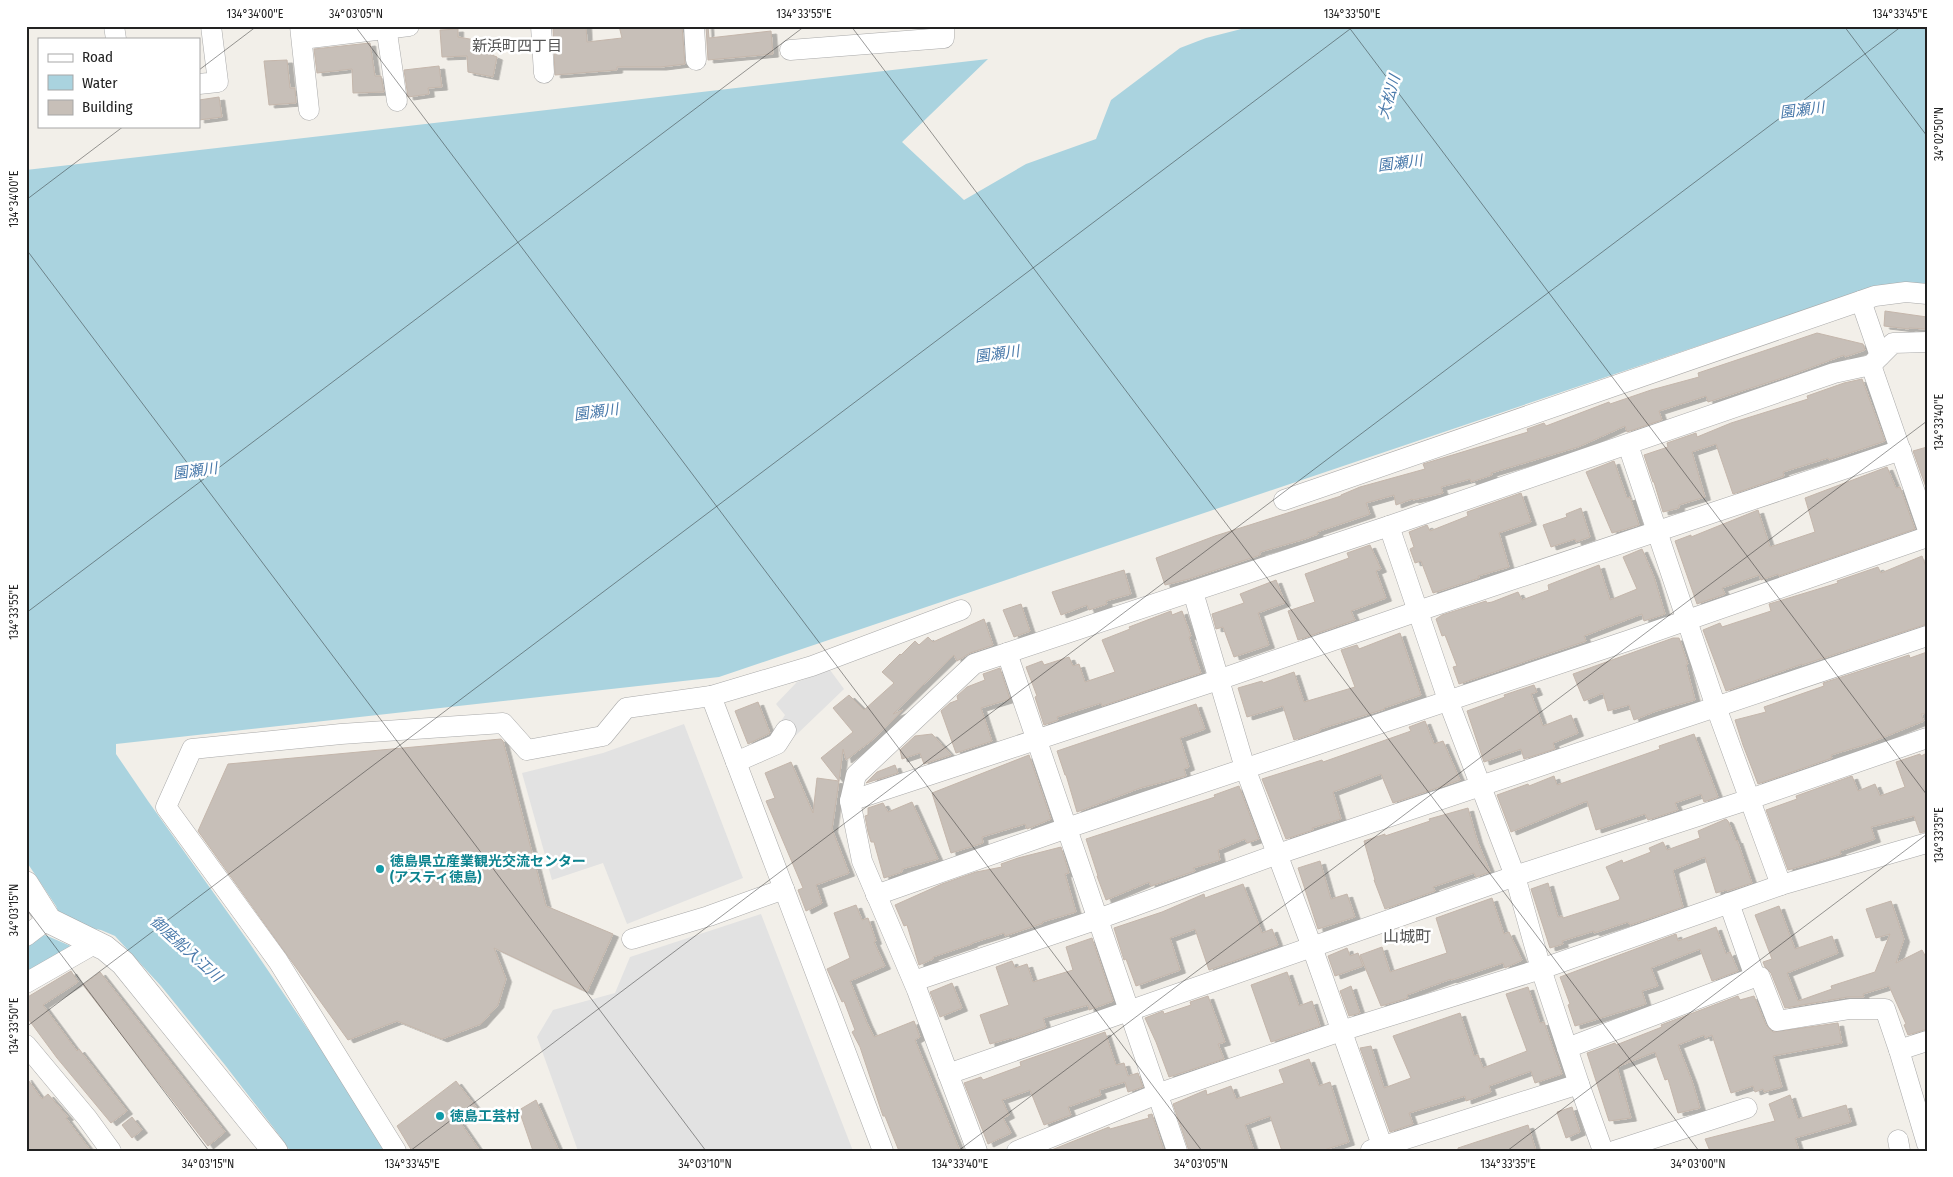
<svg xmlns="http://www.w3.org/2000/svg" width="1953" height="1177" font-family="'Fira Sans Condensed','Noto Sans JP',sans-serif">
  <defs>
    <filter id="shadow"><feDropShadow dx="5.5" dy="3" stdDeviation="0" flood-color="#0004"/></filter>
  </defs>
  <rect width="100%" height="100%" fill="#f2efe9"/>
  <g fill="#e2e2e2">
    <path d="M830 670 844 689 795 736 780 723 785 715 776 704 797 682Z"/>
    <path d="M684 724 743 878 627 924 603 863 552 880 522 773 603 753Z"/>
    <path d="M761 914 853 1151H578L537 1037 553 1010 615 993 630 957Z"/>
  </g>
  <g fill="#aad3df">
    <path d="M1253 26H1927V283L1849 295 719 677 116 744V754L148 801 248 941 353 1096 386 1151H290L279 1135 225 1065 161 986 115 936 101 930 86 927 58 911 56 906 26 861V170L988 59 902 142 964 200 1026 164 1096 139 1111 100 1180 48 1206 38Z"/>
    <path d="M45 935 73 947 26 974V946Z"/>
  </g>
  <g fill="#c7bfb8" stroke="#c4b6ab" filter="url(#shadow)">
    <path d="M553 26H586L587 42 622 38 619 26H682L685 64 661 67H617V70L555 75Z"/>
    <path d="M706 26H708L709 38 771 31 773 54 708 60Z"/>
    <path d="M458 29V37L487 42V53L497 57 493 77 468 72 467 56 442 57 440 30Z"/>
    <path d="M370 43 375 76H381L384 92 353 93 352 69 317 73 314 49Z"/>
    <path d="M287 60 290 88H295L296 103 269 105 264 61Z"/>
    <path d="M439 66 442 87 428 88 429 94 408 97 404 70Z"/>
    <path d="M219 97 222 117 199 120V100Z"/>
    <path d="M1885 311 1927 317V329L1909 328V329L1884 326Z"/>
    <path d="M1817 333 1863 344 1865 350 1845 357 1844 355 1791 375 1708 402 1706 396 1659 411 1662 420 1627 432 1625 426 1578 447 1491 473 1492 475 1471 482 1470 479 1441 487 1443 493 1413 500 1412 499 1396 505 1394 495 1366 503 1370 514 1317 532 1318 534 1305 539 1260 552V555L1189 579 1165 585 1156 558 1215 536 1341 496V495L1360 487 1425 469 1423 464 1528 432 1527 429 1544 423 1546 426 1609 402 1610 404 1651 390 1699 377 1698 373Z"/>
    <path d="M1862 379 1885 441 1829 460 1828 458 1783 472 1784 476 1733 494 1716 444 1692 452 1705 497 1679 505V508L1663 512 1654 482H1653L1644 455 1668 447 1667 443 1696 433 1697 437 1731 423 1808 399 1807 396 1844 383Z"/>
    <path d="M1927 447V490L1913 451Z"/>
    <path d="M1614 461 1627 498 1630 497 1639 525 1612 533 1586 472Z"/>
    <path d="M1887 467 1896 488 1900 487 1915 529 1779 576 1778 574 1761 580 1759 575 1722 588 1725 594 1697 604 1675 541 1691 535V537L1758 510 1770 547 1815 532 1805 498Z"/>
    <path d="M1521 493 1531 522 1499 533 1509 567 1478 576 1479 578 1433 593 1421 561 1415 563 1410 549 1414 547 1409 532 1427 525 1430 531 1468 516 1467 512Z"/>
    <path d="M1581 508 1590 537 1576 542 1575 539 1551 547 1543 525 1567 517 1566 514Z"/>
    <path d="M1370 545 1381 569 1376 571 1386 598 1351 611 1355 620 1298 640 1288 611 1315 602 1305 574 1349 558 1347 553Z"/>
    <path d="M1642 549 1654 577 1665 614 1644 621 1642 614 1584 636 1586 641 1459 684 1453 667 1457 666 1445 635 1442 636 1436 619 1442 615 1486 601 1487 603 1492 602 1518 592 1522 600 1549 590 1548 585 1599 565 1610 600 1637 589 1623 557Z"/>
    <path d="M1922 556 1927 569V624L1802 665V664L1726 691 1703 630 1720 623 1722 627 1771 611 1769 604 1838 583 1837 581 1878 567 1881 573Z"/>
    <path d="M1124 570 1131 594 1106 601 1107 604 1089 610 1087 605 1061 615 1052 592Z"/>
    <path d="M1276 580 1285 603 1258 613 1269 645 1234 657 1223 627 1216 629 1212 614 1244 603 1240 594Z"/>
    <path d="M1021 604 1030 631 1014 637 1003 610Z"/>
    <path d="M1171 611 1172 615 1182 611 1191 636 1189 637 1201 673 1102 706 1101 703 1057 717 1058 720 1044 725 1035 697 1037 696 1026 667 1042 661 1044 665 1069 657 1073 666 1079 664 1085 682 1115 672 1102 640 1130 629 1129 627Z"/>
    <path d="M984 619 993 645 970 653 957 661 954 655 893 714 903 710 871 741 846 760 843 749 839 781 821 758 853 732 833 708 849 695 864 710 894 683 882 672 900 654 901 655 915 641 919 645 928 637 933 642Z"/>
    <path d="M1400 633 1421 695 1384 708 1385 709 1320 729V731L1294 740 1283 706 1247 717 1238 688 1262 681 1263 683 1294 672 1304 702 1355 687 1341 650 1357 645 1359 649Z"/>
    <path d="M1673 638H1679L1688 664 1686 665 1695 700 1656 711 1634 720 1629 705 1608 711 1603 693 1584 701 1573 674Z"/>
    <path d="M1927 652V713L1921 714 1924 721 1867 744 1831 755 1832 758 1758 784 1743 745 1735 720 1766 712 1764 707 1824 686 1823 683 1909 655 1910 658Z"/>
    <path d="M1000 668 1010 699 981 708 992 741 956 753 941 711 950 703 958 700 957 696 967 687 985 680 983 674Z"/>
    <path d="M1534 685 1537 692 1531 694 1543 726 1571 715 1578 733 1553 743 1555 749 1524 759 1521 749 1484 762 1467 711 1505 697 1504 695Z"/>
    <path d="M758 702 770 733 748 744 735 711Z"/>
    <path d="M1196 704 1205 729 1180 738 1189 767 1184 769 1186 776 1140 788 1077 812 1066 775H1065L1057 751Z"/>
    <path d="M1425 721 1434 744 1443 741 1460 780 1393 803 1381 774 1333 792 1341 819 1312 828 1313 830 1286 839 1262 779 1322 760 1323 762 1411 731 1409 727Z"/>
    <path d="M932 734 951 755 924 764 920 753 902 759 900 750 915 736Z"/>
    <path d="M1694 734 1718 797 1704 802 1701 794 1675 803 1678 810 1648 820 1645 814 1596 830 1587 801 1511 832 1497 795 1528 784 1529 786 1554 776 1557 785 1660 749 1659 746Z"/>
    <path d="M501 739 503 741 546 906 613 934 587 992 494 948 506 979 498 1005 481 1024 442 1039 397 1021 348 1040 198 831 228 764Z"/>
    <path d="M1927 753V831L1920 833 1914 816 1871 827 1875 839 1840 851 1841 854 1788 870 1766 810 1797 799 1796 796 1852 776 1858 791 1875 784 1880 796 1905 787 1896 762 1920 754 1921 756Z"/>
    <path d="M1029 755 1051 819 1027 829 1025 824 982 837 983 843 951 853 932 793Z"/>
    <path d="M791 762 813 813 817 778 839 781 832 829 849 873 816 885 822 903 806 911 798 890 803 888 766 801 775 798 765 773Z"/>
    <path d="M895 765 898 773 866 783 877 772Z"/>
    <path d="M1239 786 1259 839 1247 843 1245 839 1218 850 1220 860 1193 868 1195 871 1151 886 1149 882 1106 900 1097 876H1098L1086 839 1215 797 1214 795Z"/>
    <path d="M912 802 938 859 902 869V872L884 878 874 842H871L868 832 865 816 868 815V808L883 803 888 812Z"/>
    <path d="M1468 808 1477 840 1490 872 1476 877 1474 873 1433 887 1435 891 1385 909 1374 880H1375L1364 841 1385 834V836L1430 821 1429 819Z"/>
    <path d="M1726 819 1728 821 1736 841 1737 840 1752 883 1727 891 1726 890 1716 893 1705 857 1675 869 1673 871 1683 907 1630 925 1628 922 1594 933V931L1562 941 1563 944 1550 948 1531 889 1548 883 1558 917 1562 916 1563 918 1619 900 1620 898 1606 867 1622 860 1623 863 1651 852 1649 848 1663 842 1667 850 1700 838 1698 831Z"/>
    <path d="M1061 847 1069 873 1065 874 1076 912 1042 922 1043 923 1005 936 1004 933 972 943V944L933 957V959L919 965 907 925 904 926 895 905 942 884 976 872 1002 867 1001 864 1018 858Z"/>
    <path d="M1320 861 1331 899 1347 894 1355 917 1318 929 1298 868Z"/>
    <path d="M1243 884 1262 933 1272 929 1278 945 1209 970 1195 929 1170 938 1180 970 1136 986 1126 959 1124 960 1114 928 1162 912 1204 894 1205 898Z"/>
    <path d="M1492 898 1504 934 1509 932 1522 960 1505 968 1503 963 1451 980V979L1407 995 1408 998 1381 1006 1360 955 1382 947 1390 972 1447 953 1436 918Z"/>
    <path d="M1891 901 1904 939 1896 963 1922 950 1927 959V1029L1908 1035 1904 1025 1906 1024 1889 986 1863 994 1864 997H1848L1785 1008 1771 973 1765 967 1763 962 1772 959 1755 915 1779 906 1795 949 1832 936 1838 953 1787 973 1798 1001 1832 989 1831 986 1875 972 1890 934 1876 938 1866 909Z"/>
    <path d="M856 905 862 920 868 918 876 941 874 942 885 966 850 981 867 1023 874 1037 914 1021 920 1037 915 1040 960 1151H899L885 1116H883L860 1047 852 1032 855 1030 844 1001 842 1002 827 969 850 958 834 913Z"/>
    <path d="M1716 927 1726 954 1730 952 1738 971 1712 981 1700 949 1651 968 1658 986 1642 991 1646 1004 1575 1026 1568 1005 1570 1004 1560 977 1676 934 1678 941Z"/>
    <path d="M1092 938 1113 1001 1089 1010 1088 1005 1043 1018 1046 1027 1012 1039 1011 1038 990 1044 980 1015 1009 1005 996 967 1012 961 1015 968 1027 964 1033 982 1073 970 1066 947Z"/>
    <path d="M1347 948 1350 956 1358 953 1363 966 1335 976 1328 956Z"/>
    <path d="M71 971 78 982 43 1005 77 1051 79 1049 127 1111 111 1123 57 1058 26 1016V998Z"/>
    <path d="M100 972 225 1132 208 1146 83 985Z"/>
    <path d="M1287 972 1299 1006 1312 1001 1320 1026 1271 1042 1251 985Z"/>
    <path d="M952 983 962 1008 940 1017 930 992Z"/>
    <path d="M1351 986 1360 1013 1349 1016 1340 991Z"/>
    <path d="M1528 987 1540 1023 1544 1022 1562 1074 1535 1083 1531 1071 1489 1086 1491 1092 1466 1101 1465 1096 1409 1113 1413 1124 1390 1132 1360 1048 1371 1046 1384 1088 1411 1078 1393 1036 1460 1013 1474 1056 1478 1055 1483 1068 1527 1051 1506 994Z"/>
    <path d="M1208 996 1225 1042 1218 1044 1224 1059 1169 1077 1156 1042 1145 1018 1163 1011 1164 1014 1191 1005 1190 1002Z"/>
    <path d="M1738 996 1740 1000 1754 996 1766 1025 1773 1032 1838 1023 1842 1043 1773 1056 1782 1087 1764 1092 1763 1089 1755 1092 1753 1086 1731 1093 1712 1035 1705 1038 1704 1035 1678 1045 1692 1081 1700 1108 1678 1113 1668 1079 1665 1080 1655 1052 1617 1067 1631 1118 1609 1121 1587 1053 1615 1043 1616 1045 1662 1027 1661 1025Z"/>
    <path d="M1105 1032 1116 1065 1124 1063 1128 1076 1138 1073 1143 1087 1128 1092 1125 1082 1099 1090 1101 1095 1068 1107 1071 1115 1044 1125 1030 1090 1002 1100 1009 1115 1003 1118 1011 1133 988 1144 964 1083 981 1077 983 1080 1021 1066 1020 1062Z"/>
    <path d="M1309 1059 1319 1086 1330 1082 1349 1142 1321 1151H1282L1270 1116 1245 1125 1254 1151H1189L1173 1104 1206 1090 1207 1095 1231 1086 1236 1099 1284 1083 1279 1070Z"/>
    <path d="M26 1077 42 1099 48 1094 68 1117 66 1118 91 1151H26Z"/>
    <path d="M456 1081 479 1111 460 1122 480 1151H412L397 1126Z"/>
    <path d="M1790 1095 1798 1119 1846 1105 1851 1122 1795 1138 1799 1151H1710L1705 1139 1775 1121 1769 1104Z"/>
    <path d="M536 1100 559 1151H533L519 1110Z"/>
    <path d="M1572 1107 1580 1132 1566 1138 1557 1112Z"/>
    <path d="M1152 1114 1164 1151H1049L1109 1127 1110 1129 1149 1118 1148 1115Z"/>
    <path d="M132 1117 142 1130 132 1138 122 1125Z"/>
    <path d="M1528 1125 1536 1151H1458V1148Z"/>
  </g>
  <g fill="none" stroke-linecap="round" stroke-linejoin="round">
    <g stroke="#a9a9a9" stroke-width="21">
      <g id="minor">
        <path d="M114 26 116 39"/>
        <path d="M300 26 309 110"/>
        <path d="M386 26 397 101"/>
        <path d="M541 26 544 73"/>
        <path d="M694 26 696 60"/>
        <path d="M302 39 409 26"/>
        <path d="M790 50 944 38V26"/>
        <path d="M199 84 218 82 211 26"/>
        <path d="M1861 301 1880 356"/>
        <path d="M1871 365 1927 527"/>
        <path d="M1628 445 1716 707 1781 885 1927 843"/>
        <path d="M1284 500 1875 296 1906 292 1927 294"/>
        <path d="M1389 526 1448 700 1515 876 1541 969 1579 1084"/>
        <path d="M1193 592 1245 768 1312 947 1384 1151"/>
        <path d="M1007 653 1177 1151"/>
        <path d="M711 696 883 1151"/>
        <path d="M736 762 777 744 786 730"/>
        <path d="M850 801 1218 680 1418 611 1901 450"/>
        <path d="M876 895 1067 828 1627 641 1927 537"/>
        <path d="M26 936 48 919"/>
        <path d="M632 939 709 916 784 889"/>
        <path d="M1755 977H1760L1777 1021 1850 1009H1885L1899 1050 1927 1041"/>
        <path d="M914 981 1098 919 1278 854 1927 636"/>
        <path d="M26 983 96 943"/>
        <path d="M26 1045 87 1118 111 1151"/>
        <path d="M1567 1048 1755 977 1729 903"/>
        <path d="M1899 1050 1927 1144"/>
        <path d="M948 1074 1515 876 1750 799 1927 738"/>
        <path d="M1898 1140 1900 1151"/>
        <path d="M1371 1150 1579 1084 1603 1151"/>
        <path d="M396 1151 278 961 166 807 192 749 341 734 503 723 527 750 603 736 626 708 711 696 812 666 961 610"/>
        <path d="M977 1151 917 990 862 861 850 801 856 775 974 664 1389 526 1834 373 1871 365 1893 343 1927 342"/>
        <path d="M1017 1151 1157 1094 1341 1031 1541 969 1781 885"/>
        <path d="M1614 1151 1747 1108"/>
      </g>
    </g>
    <g stroke="#a9a9a9" stroke-width="26">
      <path id="tertiary" d="M26 884 48 919 52 922 105 948 123 963 275 1151"/>
    </g>
    <use href="#minor" stroke="#fff" stroke-width="20"/>
    <use href="#tertiary" stroke="#fff" stroke-width="25"/>
  </g>
  <path fill="none" stroke="#222" stroke-width="1" stroke-opacity="0.45" d="M355 26 1202 1151M851 26 1699 1151M1348 26 1927 795M1844 26 1927 136M199 70 257 26M26 200 124 126M26 249 706 1151M26 613 805 26M26 908 209 1151M26 1027 1354 26M410 1151 1902 26M958 1151 1927 421M1507 1151 1927 834"/>
  <g fill="#0f9aa8" stroke="#fff" stroke-width="2">
    <circle cx="380" cy="869" r="5"/>
    <circle cx="440" cy="1116" r="5"/>
  </g>
  <g text-anchor="middle" dominant-baseline="central" stroke-width="5" stroke-linejoin="round" paint-order="stroke">
    <g font-size="14" font-weight="bold" fill="#0d838f" stroke="#fff" text-anchor="start">
      <text x="390" y="861">徳島県立産業観光交流センター<tspan x="390" dy="16">(アスティ徳島)</tspan></text>
      <text x="450" y="1116">徳島工芸村</text>
    </g>
    <g font-size="15" fill="#555" stroke="#fff">
      <text x="517" y="46">新浜町四丁目</text>
    </g>
    <g font-size="15" font-style="italic" fill="#4a7aab" stroke="#fff">
      <text transform="translate(1389 97) rotate(-74)">大松川</text>
      <text transform="translate(1802 110) rotate(-7)">園瀬川</text>
      <text transform="translate(1400 163) rotate(-7)">園瀬川</text>
      <text transform="translate(997 354) rotate(-8)">園瀬川</text>
      <text transform="translate(596 412) rotate(-8)">園瀬川</text>
      <text transform="translate(195 471) rotate(-8)">園瀬川</text>
      <text transform="translate(186 949) rotate(42)">御座船入江川</text>
    </g>
    <g font-size="16" fill="#555" stroke="#fff">
      <text x="1407" y="936">山城町</text>
    </g>
  </g>
  <rect width="1953" height="1177" fill="none" stroke="#ffffff" stroke-width="55"/>
  <rect x="38" y="38" width="162" height="90" fill="#ffffff" stroke="#a7a7a7"/>
  <rect x="48" y="54" width="25" height="8" fill="#ffffff" stroke="#a7a7a7"/>
  <text x="82" y="62" font-size="15" fill="#222222">Road</text>
  <rect x="48" y="75" width="25" height="15" fill="#aad3df" stroke="#a7a7a7"/>
  <text x="82" y="88" font-size="15" fill="#222222">Water</text>
  <rect x="48" y="100" width="25" height="15" fill="#c7bfb8" stroke="#a7a7a7"/>
  <text x="82" y="112" font-size="15" fill="#222222">Building</text>
  <rect x="28" y="28" width="1898" height="1122" fill="none" stroke="#222" stroke-width="2"/>
  <g font-size="12" text-anchor="middle" fill="#222">
    <text x="255" y="18">134°34'00"E</text>
    <text x="356" y="18">34°03'05"N</text>
    <text x="804" y="18">134°33'55"E</text>
    <text x="1352" y="18">134°33'50"E</text>
    <text x="1900" y="18">134°33'45"E</text>
    <text transform="translate(1939 134) rotate(-90)" y="4">34°02'50"N</text>
    <text transform="translate(14 199) rotate(-90)" y="4">134°34'00"E</text>
    <text transform="translate(1939 422) rotate(-90)" y="4">134°33'40"E</text>
    <text transform="translate(14 612) rotate(-90)" y="4">134°33'55"E</text>
    <text transform="translate(1939 835) rotate(-90)" y="4">134°33'35"E</text>
    <text transform="translate(14 910) rotate(-90)" y="4">34°03'15"N</text>
    <text transform="translate(14 1026) rotate(-90)" y="4">134°33'50"E</text>
    <text x="208" y="1168">34°03'15"N</text>
    <text x="412" y="1168">134°33'45"E</text>
    <text x="705" y="1168">34°03'10"N</text>
    <text x="960" y="1168">134°33'40"E</text>
    <text x="1201" y="1168">34°03'05"N</text>
    <text x="1508" y="1168">134°33'35"E</text>
    <text x="1698" y="1168">34°03'00"N</text>
  </g>
</svg>
